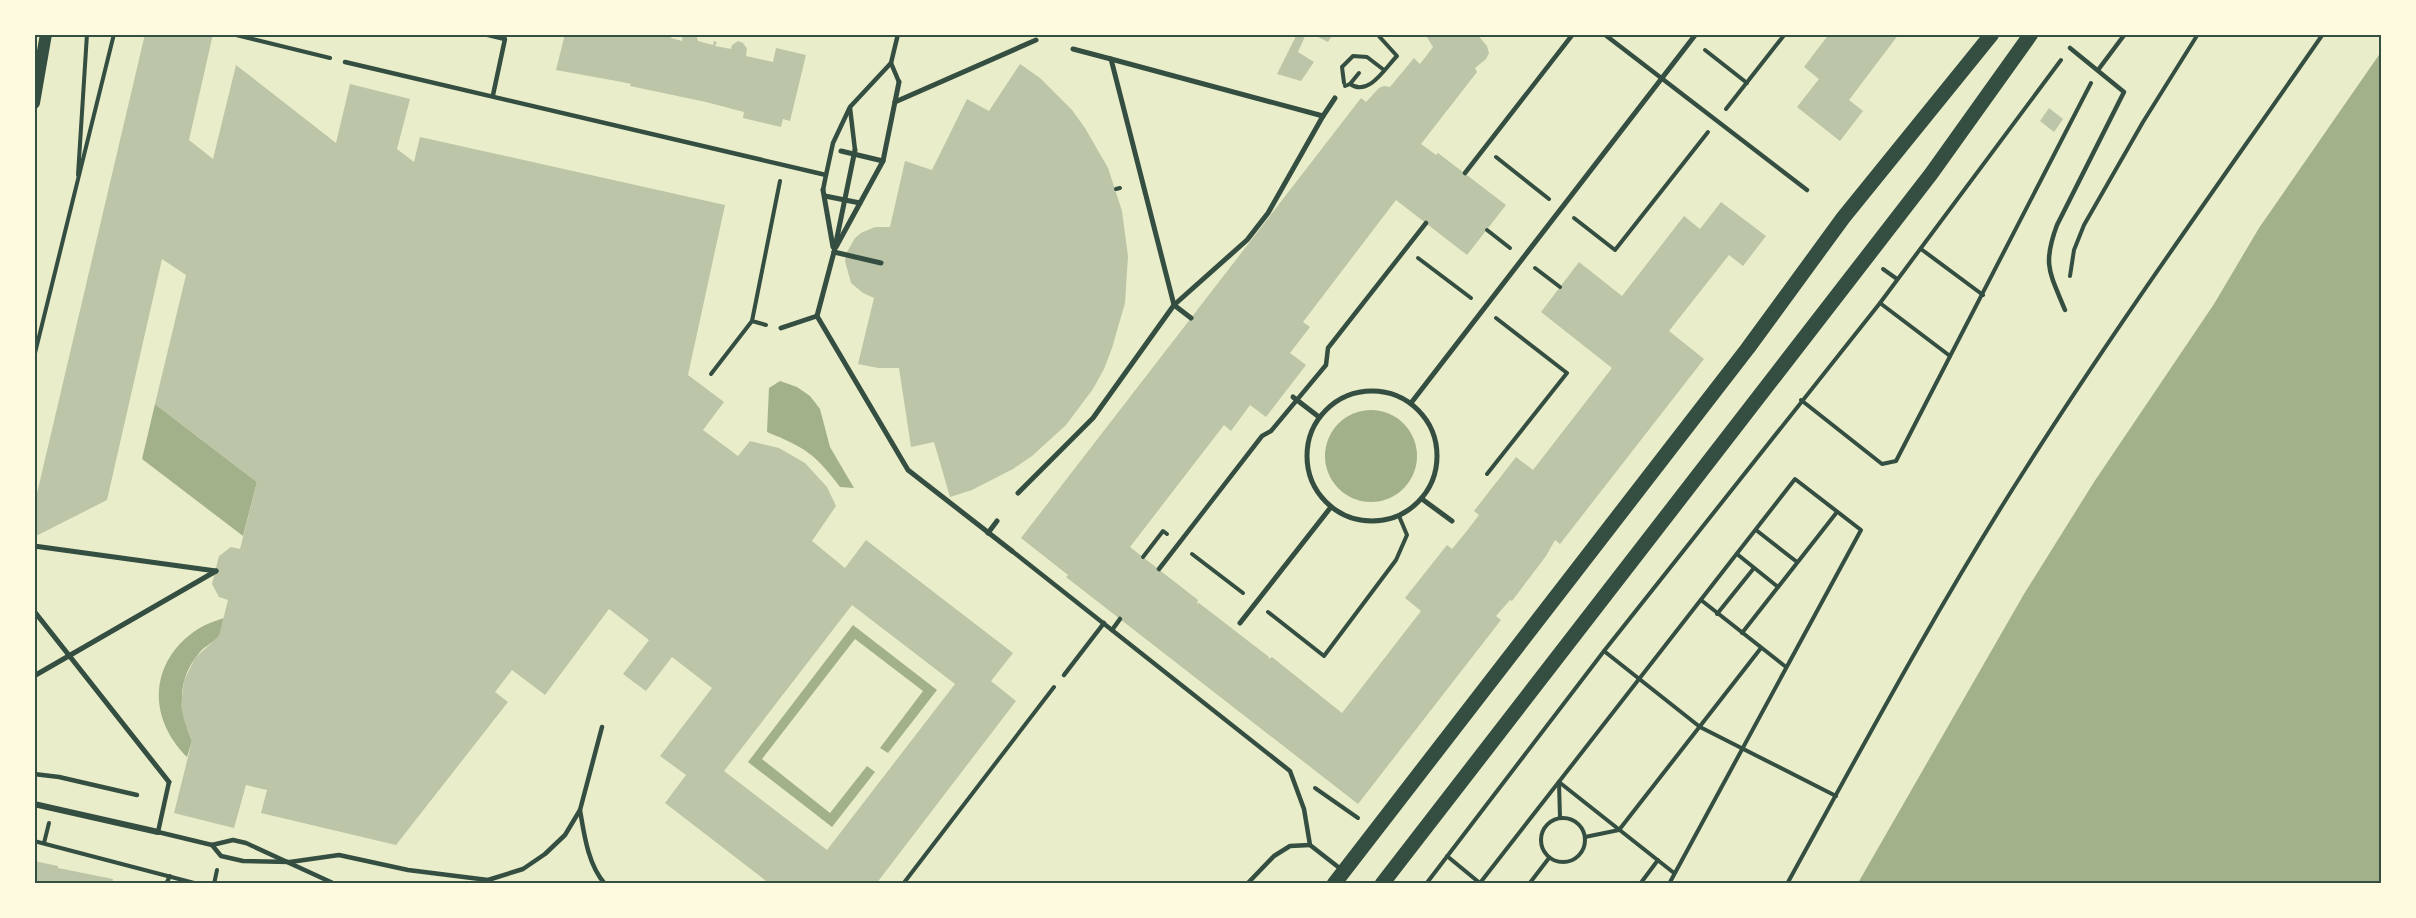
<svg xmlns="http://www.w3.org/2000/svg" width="2416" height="918" font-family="Ubuntu,sans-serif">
  <rect width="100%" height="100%" fill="#e9edc9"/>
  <g fill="#a3b18a">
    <path d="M2381 52V883H1858L2024 594 2094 482 2214 304 2259 228Z"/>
    <path d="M780 381 797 387 810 396 820 409 830 447 854 488 840 487C815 454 806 448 767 432L769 388Z"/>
    <path d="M155 404 257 482 243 536 142 459Z"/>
    <circle cx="1371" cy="456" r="46"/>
    <path d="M224 618C222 623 222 632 219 636 214 642 205 646 200 652 176 680 179 709 192 741L187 757C147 717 149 661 198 629 206 624 215 621 224 618Z"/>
    <path d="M853 625 937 690 888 753 880 748 923 691 855 639 762 759 830 813 867 766 875 772 832 827 748 762Z"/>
  </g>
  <g fill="#bcc5a7" fill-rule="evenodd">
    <path d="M145 34H213L189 140 213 159 236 65 336 143 350 84 410 99 397 149 414 162 420 137 725 205 688 375 724 402 703 430 738 456 750 441 779 448 805 463 827 487 836 506 812 541 845 568 866 540 1013 653 991 681 1016 701 876 884H770L665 803 686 775 660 756 712 688 672 657 646 691 635 683 623 674 649 640 609 609 545 695 512 670 495 692 508 702 396 845 261 813 267 790 246 785 234 828 174 813 192 741 184 720 181 706 184 681 195 658 219 636 228 600 219 597 212 584 219 556 231 547 240 549 257 482 155 404 186 275 162 259 107 500 34 537V506ZM852 605 955 684 827 850 724 771Z"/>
    <path d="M565 34H672L671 38 682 41 683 34H696L698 41 713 45 714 41 717 42 715 46 731 49 732 45 738 41 743 43 747 49 746 56 773 62 776 48 806 55 790 121 783 119 781 127 743 118 744 112 706 102 630 86 631 84 622 82 556 70Z"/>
    <path d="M1297 34H1306L1298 52 1314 62 1301 81 1277 74Z"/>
    <path d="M1312 34H1333L1328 42Z"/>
    <path d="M1425 34H1477L1487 46 1489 53 1486 59 1475 68 1477 72 1421 144 1436 155 1438 153 1506 205 1467 255 1396 200 1303 322 1310 327 1290 353 1306 365 1266 417 1250 405 1231 431 1224 425 1130 547 1198 600 1197 604 1199 603 1269 657 1268 659 1272 657 1342 713 1421 611 1405 598 1447 545 1452 549 1466 532 1479 515 1474 511 1516 457 1533 470 1612 368 1541 312 1579 262 1622 296 1684 216 1700 229 1721 202 1766 236 1743 266 1729 255 1669 331 1704 359 1560 544 1555 540 1546 556 1512 601 1510 600 1496 616 1501 620 1358 804 1066 577 1068 575 1021 538 1361 98 1366 102 1379 88 1384 86 1390 87 1414 58 1420 64 1433 47Z"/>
    <path d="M1829 34H1899L1849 100 1863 111 1840 141 1797 107 1819 79 1804 67Z"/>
    <path d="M1020 64 1040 78 1072 110 1085 128 1108 168 1122 211 1125 234 1128 256 1125 303 1112 348 1104 369 1093 389 1066 425 1032 456 1013 469 972 490 950 497 934 442 911 447 899 368H878L858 364 874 298 863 293 851 283 845 261 847 252 855 238 861 233 875 227H890L905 161 932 170 967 99 989 111Z"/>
    <path d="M2049 108 2063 119 2054 132 2040 121Z"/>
    <path d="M34 861 58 866V868L113 879 112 884H34Z"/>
  </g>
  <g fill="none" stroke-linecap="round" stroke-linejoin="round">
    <g stroke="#344e41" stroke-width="4">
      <path d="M232 34 330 58"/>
      <path d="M1705 50 1747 83"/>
      <path d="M1344 83 1342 67 1353 56 1367 57 1384 70"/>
      <path d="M1350 84 1359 73"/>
      <path d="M1345 86 1350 84C1369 97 1385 68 1397 56L1377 34"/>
      <path d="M1726 109 1785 34"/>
      <path d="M1496 157 1549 199"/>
      <path d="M78 175 87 34"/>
      <path d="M1116 189 1120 188"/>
      <path d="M1574 218 1615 250 1708 132"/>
      <path d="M1487 230 1510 248"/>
      <path d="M1921 249 1983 295"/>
      <path d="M1418 258 1471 298"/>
      <path d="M1535 268 1560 287"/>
      <path d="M1883 269 1897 279"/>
      <path d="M2070 276 2074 250 2084 225 2143 122 2198 34"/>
      <path d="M1880 303 1950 356"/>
      <path d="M766 325 752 321 780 181"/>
      <path d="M34 357 114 34"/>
      <path d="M711 374 752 321"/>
      <path d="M1801 400 1882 464 1896 461 2091 83"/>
      <path d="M1487 474 1567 373 1496 318"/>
      <path d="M1756 530 1797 562"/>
      <path d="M1192 554 1243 593"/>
      <path d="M1737 554 1778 587"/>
      <path d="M1143 557 1163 531 1167 534"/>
      <path d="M1701 600 1786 667"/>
      <path d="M1268 612 1324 656 1396 560 1407 535 1399 516"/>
      <path d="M1717 614 1754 568"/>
      <path d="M1742 633 1837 512"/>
      <path d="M1604 651 1700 727 1836 796"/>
      <path d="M1559 782 1674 873"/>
      <path d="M1559 783 1560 818"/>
      <path d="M1315 788 1358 818"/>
      <circle cx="1563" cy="840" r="22"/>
      <path d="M1585 837 1619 830 1761 648"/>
      <path d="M34 841 198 884"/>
      <path d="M44 843 49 823"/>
      <path d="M1447 856 1481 884"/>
      <path d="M1480 883 1795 479 1861 530 1669 884"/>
      <path d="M166 884 170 876"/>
      <path d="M214 884 217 870"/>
      <path d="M903 884 1054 687"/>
      <path d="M1426 884 1604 651 1880 303 2061 60"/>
      <path d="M1529 884 1549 858"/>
      <path d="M1640 884 1658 860"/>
      <path d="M1787 884C1864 744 1940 602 2026 468 2120 320 2223 178 2323 34"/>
    </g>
    <g stroke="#344e41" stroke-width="4.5">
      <path d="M484 34 505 39 493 95"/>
      <path d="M1604 34 1807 190"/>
      <path d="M345 62 826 175 833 143 850 107 891 63 898 34"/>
      <path d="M891 63 899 82"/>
      <path d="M2098 70 2125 34"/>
      <path d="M850 108 855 150"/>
      <path d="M1465 173 1573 34"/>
      <path d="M823 190 826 175"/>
      <path d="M2065 310C2050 273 2042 265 2057 225L2124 92 2070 48"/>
      <path d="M1012 551 1290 771 1304 809 1310 845 1342 870"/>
      <path d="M1159 569 1262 436 1271 431 1326 365 1328 348 1426 223"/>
      <path d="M1112 630 1120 619"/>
      <path d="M1064 675 1104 623"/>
      <path d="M34 774 59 777 137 795"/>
      <path d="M169 782 158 832 212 845 233 840 246 843 335 884"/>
      <path d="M580 810C584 834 588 865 605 884"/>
      <path d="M212 845 221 856 243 861 290 862 339 855 408 870 488 880 523 869 545 854 565 835 580 810 602 727"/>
      <path d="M1247 884 1274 856 1290 846 1310 845"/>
    </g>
    <g stroke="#344e41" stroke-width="5">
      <path d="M1073 49 1111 59 1174 305 1191 318"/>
      <path d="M1111 59 1323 116"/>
      <path d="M895 102 1036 40"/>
      <path d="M855 150 834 252 817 316 908 470 1012 551"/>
      <path d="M841 151 883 161"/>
      <path d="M823 190 833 247"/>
      <path d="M825 196 860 203"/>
      <path d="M836 247 883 161 899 82"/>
      <path d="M834 252 881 263"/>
      <path d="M781 328 817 316"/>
      <circle cx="1372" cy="456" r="65"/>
      <path d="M1293 397 1319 417"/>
      <path d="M1411 403 1696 34"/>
      <path d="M1018 493 1093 418 1174 305 1247 240 1268 213 1323 116 1335 98"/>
      <path d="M1422 499 1452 521"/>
      <path d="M988 533 997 521"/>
      <path d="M34 546 216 571"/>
      <path d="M34 611 169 782"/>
      <path d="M1240 623 1331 507"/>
      <path d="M34 676 216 571"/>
    </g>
    <path stroke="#344e41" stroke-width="6" d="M34 804 158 832"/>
    <path stroke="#344e41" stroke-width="12" d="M34 103 46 34"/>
    <g stroke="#344e41" stroke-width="15">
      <path d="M1334 884 1748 348 1843 218 1992 34"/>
      <path d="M1382 884 1931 174 2031 34"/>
    </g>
  </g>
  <rect width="2416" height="918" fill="none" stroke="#fefae0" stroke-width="72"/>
  <rect x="36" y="36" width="2344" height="846" fill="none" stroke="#344e41" stroke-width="2"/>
</svg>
